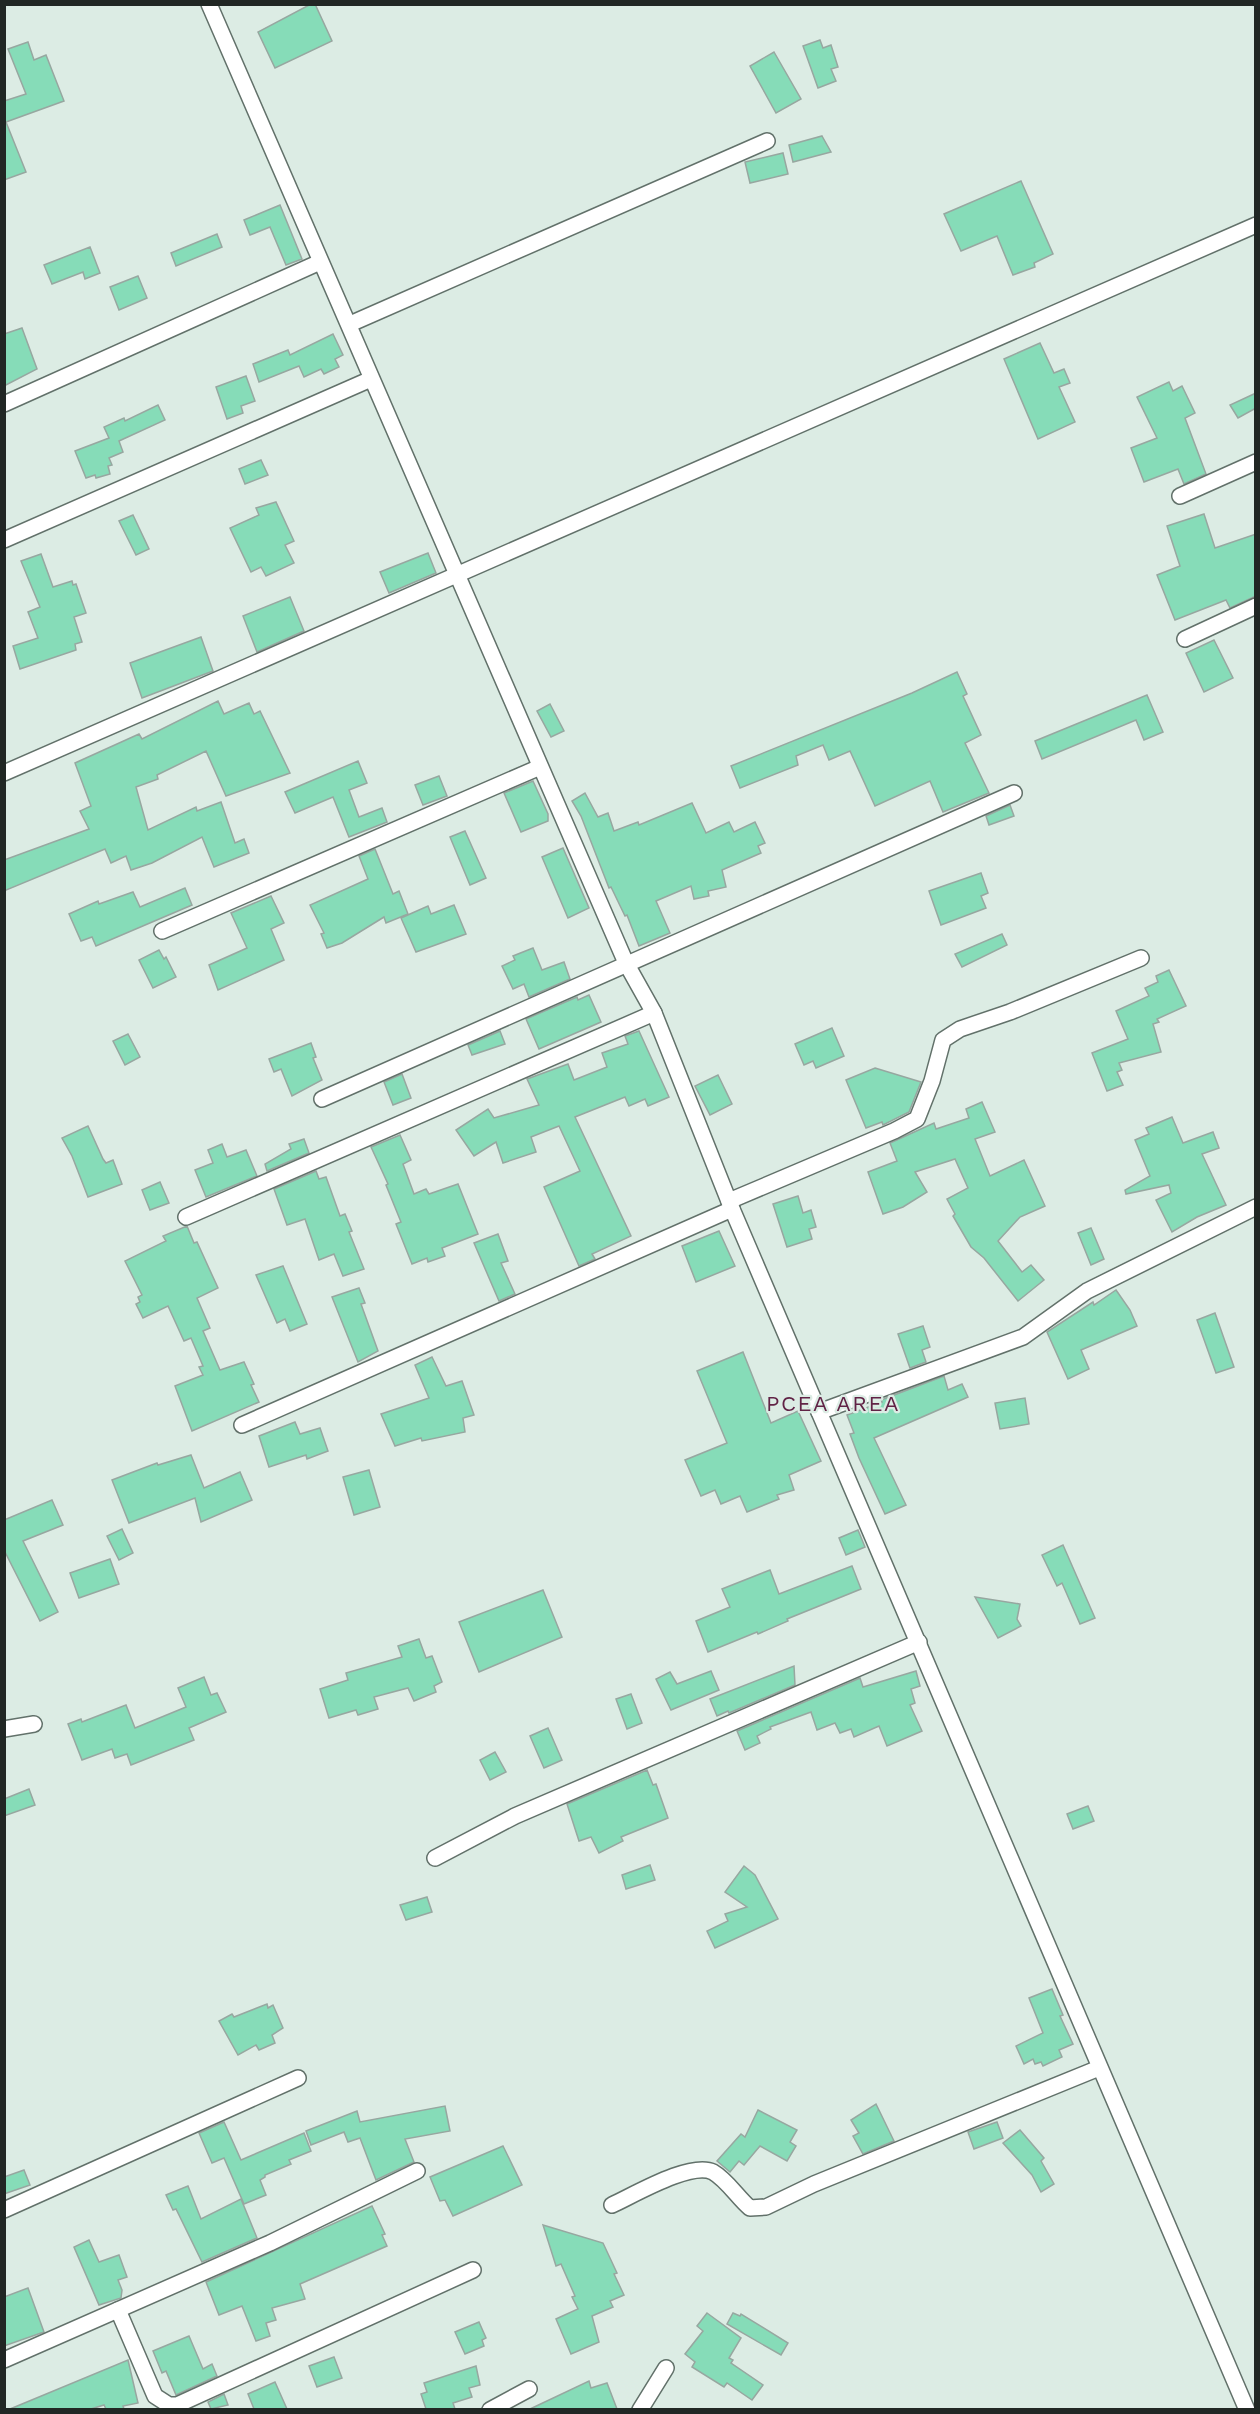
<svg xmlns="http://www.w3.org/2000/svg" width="1260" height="2414" font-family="'Work Sans',sans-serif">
  <rect width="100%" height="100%" fill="#dcece4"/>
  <g fill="#86dcb8" stroke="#97a7a0" stroke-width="1.5">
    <path d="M311 4H315L332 41 275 68 258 32Z"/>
    <path d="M820 40 823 48 831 45 838 67 831 69 836 81 818 88 803 46Z"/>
    <path d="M28 42 34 60 46 55 64 101 6 122 26 172 4 180V101L26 94 8 49Z"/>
    <path d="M774 52 801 99 776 113 750 66Z"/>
    <path d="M822 136 831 152 793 162 789 145Z"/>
    <path d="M783 153 788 174 750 183 745 162Z"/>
    <path d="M1021 181 1053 254 1034 263 1035 267 1013 275 997 236 961 251 944 214Z"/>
    <path d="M280 205 302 259 286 265 270 227 250 235 244 220Z"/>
    <path d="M217 234 222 247 176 266 171 253Z"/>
    <path d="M90 247 100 273 85 279 83 272 52 284 44 265Z"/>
    <path d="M138 276 147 298 119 310 110 287Z"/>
    <path d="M22 328 37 369 4 386V334Z"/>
    <path d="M333 334 343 355 335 359 339 367 324 374 321 369 304 377 299 366 259 382 253 364 288 350 290 355Z"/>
    <path d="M1040 343 1054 373 1064 369 1070 383 1059 387 1075 422 1038 439 1004 359Z"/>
    <path d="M246 376 255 401 241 406 243 413 227 419 216 387Z"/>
    <path d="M1169 382 1173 391 1182 386 1195 413 1185 418 1206 474 1184 484 1178 469 1144 482 1131 448 1157 438 1137 397Z"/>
    <path d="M1256 393V408L1238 418 1230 405Z"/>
    <path d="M158 405 165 420 119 441 123 452 109 458 112 465 108 466 110 474 96 478 95 475 86 478 75 451 109 438 104 427 124 418 125 421Z"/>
    <path d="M261 460 268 475 245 484 239 469Z"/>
    <path d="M276 502 294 541 285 545 294 563 266 576 261 567 251 572 230 528 259 515 256 508Z"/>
    <path d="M1204 514 1215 548 1256 534V596L1230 608 1226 600 1175 620 1157 575 1180 566 1167 526Z"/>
    <path d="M133 515 149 549 136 555 119 521Z"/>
    <path d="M428 553 436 573 389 593 380 572Z"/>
    <path d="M41 554 53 587 72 581 73 585 76 584 86 613 74 617 82 642 75 644 76 650 20 669 13 646 38 638 28 612 40 607 21 561Z"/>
    <path d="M290 597 304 631 257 652 243 616Z"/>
    <path d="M201 637 213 671 142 698 130 663Z"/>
    <path d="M1214 640 1233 678 1204 692 1186 653Z"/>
    <path d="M957 672 967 694 963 696 981 735 965 743 989 793 943 812 930 781 875 806 850 751 829 760 823 745 796 756 798 765 740 788 731 766 912 693Z"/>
    <path d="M1147 695 1163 732 1144 740 1136 720 1042 759 1035 741Z"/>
    <path d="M218 701 224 714 249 703 254 714 260 711 290 773 226 796 206 751 157 775 158 779 136 787 148 830 196 807 197 811 221 802 235 843 244 839 249 853 214 867 202 837 152 863 131 870 126 856 111 863 105 849 4 891V860L89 829 80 811 91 806 75 763 139 734 142 739Z"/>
    <path d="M550 704 564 731 551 737 537 711Z"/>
    <path d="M358 761 367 783 349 790 359 817 382 808 387 822 349 837 333 797 295 813 285 792Z"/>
    <path d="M439 776 447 796 423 805 415 785Z"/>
    <path d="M533 781 548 814V821L521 832 504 793Z"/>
    <path d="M585 793 598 817 608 813 614 831 638 822 639 825 692 803 706 833 729 822 734 832 755 822 765 843 758 846 761 853 722 870 726 887 708 891 709 896 694 899 691 886 656 901 670 933 639 946 627 915 625 916 611 887 609 888 581 816 572 801Z"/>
    <path d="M1010 805 1014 816 989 825 986 816Z"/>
    <path d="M465 831 486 878 470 885 450 837Z"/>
    <path d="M563 848 589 908 568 918 542 857Z"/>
    <path d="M375 849 393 894 399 891 408 914 386 923 384 917 342 943 327 948 321 934 324 933 310 905 368 879 359 856Z"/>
    <path d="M981 873 988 893 981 896 986 908 941 925 929 891Z"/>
    <path d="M185 888 192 905 96 946 92 937 81 941 69 914 98 901 99 904 133 892 140 907Z"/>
    <path d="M271 896 284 923 271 929 284 960 218 990 209 965 247 948 231 913Z"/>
    <path d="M454 905 466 934 416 952 401 918 428 906 431 914Z"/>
    <path d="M1002 934 1007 945 962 967 955 954Z"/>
    <path d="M533 948 542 970 564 962 570 979 529 997 524 984 513 989 502 966 515 960 513 956Z"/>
    <path d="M159 950 164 959 166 957 176 977 153 988 139 960Z"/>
    <path d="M1169 970 1186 1006 1157 1019 1159 1022 1153 1024 1161 1052 1119 1063 1122 1070 1117 1072 1123 1085 1107 1091 1092 1053 1128 1039 1116 1011 1149 996 1145 988 1158 982 1156 976Z"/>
    <path d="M589 995 601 1022 539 1049 526 1019 577 997 578 1000Z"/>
    <path d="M832 1028 844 1056 816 1068 813 1061 804 1065 795 1044Z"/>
    <path d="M500 1031 505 1044 472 1055 468 1045Z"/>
    <path d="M639 1031 669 1097 648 1106 645 1099 629 1106 625 1097 575 1117 631 1236 592 1254 595 1259 579 1266 544 1187 580 1171 559 1126 531 1137 536 1152 503 1163 496 1142 474 1156 456 1130 488 1109 494 1118 539 1105 527 1079 568 1064 574 1080 607 1067 602 1053 628 1044 625 1036Z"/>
    <path d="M128 1034 140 1057 125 1065 113 1041Z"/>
    <path d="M311 1043 316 1057 313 1058 322 1080 292 1096 281 1069 274 1072 269 1059Z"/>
    <path d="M875 1068 921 1082 909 1112 883 1125 882 1122 866 1128 846 1080Z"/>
    <path d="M402 1074 411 1098 393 1105 384 1082Z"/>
    <path d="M718 1075 732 1104 710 1115 695 1086Z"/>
    <path d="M982 1102 995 1132 975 1139 990 1176 1024 1160 1045 1206 1020 1217 998 1241 1022 1272 1031 1265 1044 1280 1018 1301 984 1258 971 1247 953 1216 955 1214 947 1199 968 1188 955 1159 915 1172 927 1192 903 1207 883 1214 868 1172 897 1161 890 1143 934 1123 936 1129 969 1118 966 1109Z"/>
    <path d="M1172 1117 1183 1143 1213 1132 1219 1148 1202 1154 1226 1205 1197 1217 1172 1232 1156 1200 1171 1193 1169 1185 1126 1194 1125 1190 1150 1176 1135 1140 1149 1134 1146 1128Z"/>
    <path d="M88 1126 103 1159 106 1163 113 1160 122 1184 88 1197 72 1156 62 1138Z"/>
    <path d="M400 1135 411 1160 403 1164 414 1194 426 1189 429 1194 458 1184 478 1234 442 1248 445 1256 428 1262 427 1258 412 1264 396 1224 401 1222 386 1185 388 1184 371 1147Z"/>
    <path d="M304 1139 309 1153 267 1171 265 1164 291 1149 289 1144Z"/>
    <path d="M222 1144 227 1157 246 1150 257 1176 206 1197 195 1170 213 1163 208 1150Z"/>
    <path d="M316 1171 319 1179 326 1177 340 1216 345 1214 352 1231 349 1232 364 1269 343 1276 334 1254 319 1260 305 1219 287 1225 274 1189Z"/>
    <path d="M160 1182 169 1203 150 1210 142 1190Z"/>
    <path d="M798 1196 803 1213 811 1210 816 1227 809 1229 812 1239 787 1247 773 1204Z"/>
    <path d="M187 1226 194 1243 197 1242 218 1288 197 1298 210 1328 203 1331 220 1370 244 1362 254 1384 251 1385 259 1402 192 1431 175 1386 203 1375 199 1367 203 1366 191 1338 184 1341 168 1306 143 1318 136 1304 140 1302 138 1297 142 1295 125 1261 166 1241 163 1236Z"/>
    <path d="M1091 1228 1104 1259 1091 1265 1078 1233Z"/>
    <path d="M719 1231 735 1266 696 1282 682 1246Z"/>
    <path d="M498 1234 508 1261 501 1263 515 1294 499 1301 474 1243Z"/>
    <path d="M283 1266 307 1324 290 1331 285 1319 277 1323 256 1275Z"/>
    <path d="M359 1288 365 1303 361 1304 378 1351 358 1362 332 1297Z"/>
    <path d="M1116 1290 1130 1310 1137 1326 1081 1350 1089 1369 1068 1379 1047 1332 1093 1302 1094 1305Z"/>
    <path d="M1215 1313 1234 1367 1216 1373 1197 1320Z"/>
    <path d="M923 1326 930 1347 922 1350 926 1362 910 1368 898 1334Z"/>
    <path d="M743 1352 771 1423 798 1411 821 1461 789 1475 794 1490 777 1495 779 1499 747 1512 740 1496 721 1504 715 1490 701 1496 685 1460 727 1443 697 1371Z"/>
    <path d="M432 1357 446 1386 462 1381 474 1415 463 1418 465 1432 422 1441 421 1438 395 1446 381 1414 429 1398 415 1365Z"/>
    <path d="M944 1376 948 1390 962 1384 968 1397 874 1438 906 1505 885 1514 859 1458 850 1434 854 1433 847 1415 882 1402 881 1400Z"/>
    <path d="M1025 1398 1029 1424 1000 1429 995 1403Z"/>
    <path d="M295 1422 300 1434 320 1428 328 1451 307 1459 306 1455 269 1467 259 1436Z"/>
    <path d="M191 1455 204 1488 240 1472 252 1500 201 1522 195 1498 129 1523 112 1480 157 1463 158 1465Z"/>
    <path d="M369 1470 380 1507 354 1515 343 1477Z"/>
    <path d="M52 1500 63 1525 23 1541 58 1612 40 1621 4 1550V1520Z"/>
    <path d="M122 1529 133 1553 119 1560 107 1536Z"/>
    <path d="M858 1530 865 1547 846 1555 839 1538Z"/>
    <path d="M1063 1545 1095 1618 1080 1624 1062 1583 1057 1586 1042 1555Z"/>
    <path d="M110 1559 119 1584 79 1598 70 1573Z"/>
    <path d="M852 1566 861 1589 787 1619 788 1621 758 1634 757 1632 708 1652 696 1621 730 1607 722 1589 770 1570 779 1594Z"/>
    <path d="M543 1590 562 1637 479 1672 459 1622Z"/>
    <path d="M975 1597 1020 1604 1017 1619 1021 1626 998 1638Z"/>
    <path d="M419 1639 426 1658 432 1656 442 1682 434 1686 436 1692 414 1701 408 1688 374 1697 378 1709 358 1715 356 1710 329 1718 320 1689 348 1680 346 1673 402 1657 398 1646Z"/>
    <path d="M794 1666 795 1685 729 1713 728 1711 717 1716 710 1699Z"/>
    <path d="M711 1671 719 1690 671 1710 656 1679 670 1672 677 1684Z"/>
    <path d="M916 1671 920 1686 911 1689 915 1703 910 1705 922 1731 887 1746 879 1726 854 1737 851 1729 840 1733 835 1723 817 1730 811 1712 770 1727 771 1729 757 1736 760 1743 745 1750 737 1731 860 1678 863 1687Z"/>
    <path d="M204 1677 211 1695 217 1693 226 1712 189 1728 194 1740 131 1765 127 1754 115 1758 112 1749 82 1760 68 1724 81 1719 82 1722 126 1705 135 1728 186 1707 178 1688Z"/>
    <path d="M631 1694 642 1723 627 1729 616 1699Z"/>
    <path d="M548 1728 562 1760 544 1768 530 1736Z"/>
    <path d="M495 1752 506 1772 490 1780 480 1760Z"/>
    <path d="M647 1770 653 1785 656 1784 668 1818 621 1837 623 1841 599 1853 591 1837 579 1841 567 1804Z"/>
    <path d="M29 1789 35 1805 4 1816V1799Z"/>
    <path d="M1088 1806 1094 1821 1073 1829 1067 1814Z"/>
    <path d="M650 1865 655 1880 626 1889 622 1875Z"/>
    <path d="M744 1866 755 1875 778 1919 715 1948 707 1931 728 1921 725 1914 747 1907 725 1892Z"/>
    <path d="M427 1897 432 1912 406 1920 400 1905Z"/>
    <path d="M1052 1989 1063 2015 1060 2016 1073 2044 1059 2050 1062 2057 1043 2066 1041 2062 1035 2064 1033 2059 1024 2064 1016 2046 1043 2033 1029 1998Z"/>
    <path d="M267 2004 268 2008 273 2005 283 2028 272 2035 275 2043 259 2050 256 2045 238 2055 219 2021 232 2014 234 2017Z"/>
    <path d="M876 2104 894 2141 863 2154 853 2136 859 2133 851 2120Z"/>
    <path d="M445 2106 450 2131 405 2139 414 2162 376 2180 360 2138 348 2142 344 2132 311 2145 306 2131 357 2111 360 2122Z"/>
    <path d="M758 2110 797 2130 790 2142 796 2146 787 2161 760 2146 744 2165 739 2161 730 2172 717 2161 741 2134 745 2137Z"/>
    <path d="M224 2122 241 2160 304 2133 311 2151 289 2160 291 2164 265 2175V2177L260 2180 266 2195 244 2204 224 2158 212 2163 199 2133Z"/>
    <path d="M997 2122 1003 2138 974 2149 968 2132Z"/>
    <path d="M1020 2130 1044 2158 1041 2161 1054 2184 1041 2192 1032 2175 1003 2143Z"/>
    <path d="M503 2146 522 2185 453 2216 445 2200 440 2201 430 2177Z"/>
    <path d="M24 2170 30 2185 4 2194V2177Z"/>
    <path d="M188 2186 201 2219 241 2199 257 2238 202 2262 176 2209 173 2210 166 2195Z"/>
    <path d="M372 2206 385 2234 382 2235 387 2246 300 2284 305 2299 272 2308 276 2320 266 2323 270 2336 256 2341 242 2306 219 2315 206 2282Z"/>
    <path d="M543 2225 603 2243 617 2273 614 2274 624 2295 610 2301 613 2307 592 2316 599 2342 571 2354 556 2319 578 2309 572 2297 575 2296 561 2264 556 2266Z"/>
    <path d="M89 2240 99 2262 119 2255 127 2277 118 2280 122 2290 121 2298 99 2305 74 2247Z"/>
    <path d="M28 2288 44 2332 4 2346V2297Z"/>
    <path d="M707 2313 741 2338 729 2358 733 2360 731 2363 763 2385 752 2400 727 2383 724 2387 692 2367 695 2362 685 2354 703 2331 697 2326Z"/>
    <path d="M733 2313 740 2316 741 2314 788 2343 781 2355 727 2324Z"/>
    <path d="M479 2322 486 2338 482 2340 484 2346 465 2354 455 2332Z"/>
    <path d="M189 2336 203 2369 212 2364 217 2376 176 2395 166 2371 162 2373 153 2351Z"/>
    <path d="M334 2357 342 2378 317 2387 309 2366Z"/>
    <path d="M128 2360 138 2403 123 2406 124 2409H106L104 2405 91 2409H10Z"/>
    <path d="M476 2366 480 2385 469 2388 472 2397 453 2403 455 2409H426L421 2394 427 2392 424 2383Z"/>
    <path d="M589 2381 591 2388 607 2383 617 2409H530Z"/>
    <path d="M275 2382 287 2409H254L248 2394Z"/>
    <path d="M224 2394 228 2405 211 2409 208 2402Z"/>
  </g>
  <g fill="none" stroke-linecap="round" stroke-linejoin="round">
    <g stroke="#62716a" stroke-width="18">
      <g id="street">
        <path d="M209 4 626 963 654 1013 732 1209 1247 2410"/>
        <path d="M350 324 767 141"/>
        <path d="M4 404 320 262"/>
        <path d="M1180 496 1256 462"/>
        <path d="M4 540 371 379"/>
        <path d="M1185 639 1256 606"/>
        <path d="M4 773 1256 225"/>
        <path d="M162 931 540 767"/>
        <path d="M322 1099 1014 793"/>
        <path d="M729 1201 894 1131 917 1119 932 1081 943 1040 960 1029 1010 1012 1141 958"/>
        <path d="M186 1217 654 1013"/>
        <path d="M819 1412 1023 1337 1087 1291 1256 1207"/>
        <path d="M242 1425 732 1209"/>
        <path d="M4 1729 34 1724"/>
        <path d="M435 1858 515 1816 919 1642"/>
        <path d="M612 2205C634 2195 691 2161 713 2172 727 2180 738 2198 750 2208L766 2207 814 2184 1099 2068"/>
        <path d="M4 2210 298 2078"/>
        <path d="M118 2310 155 2396 169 2405H177L473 2270"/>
        <path d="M4 2360 270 2243 417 2171"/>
        <path d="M490 2410 529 2389"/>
        <path d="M640 2410 666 2368"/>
      </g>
    </g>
    <use href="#street" stroke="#fff" stroke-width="15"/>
  </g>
  <g text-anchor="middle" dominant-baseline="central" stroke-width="4.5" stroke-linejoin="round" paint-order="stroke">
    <g font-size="22" letter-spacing="1.5" fill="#612346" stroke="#dcece4">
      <text x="833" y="1403">PCEA AREA</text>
    </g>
  </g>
  <rect width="1260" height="2414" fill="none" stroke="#212724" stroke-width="12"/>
</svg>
